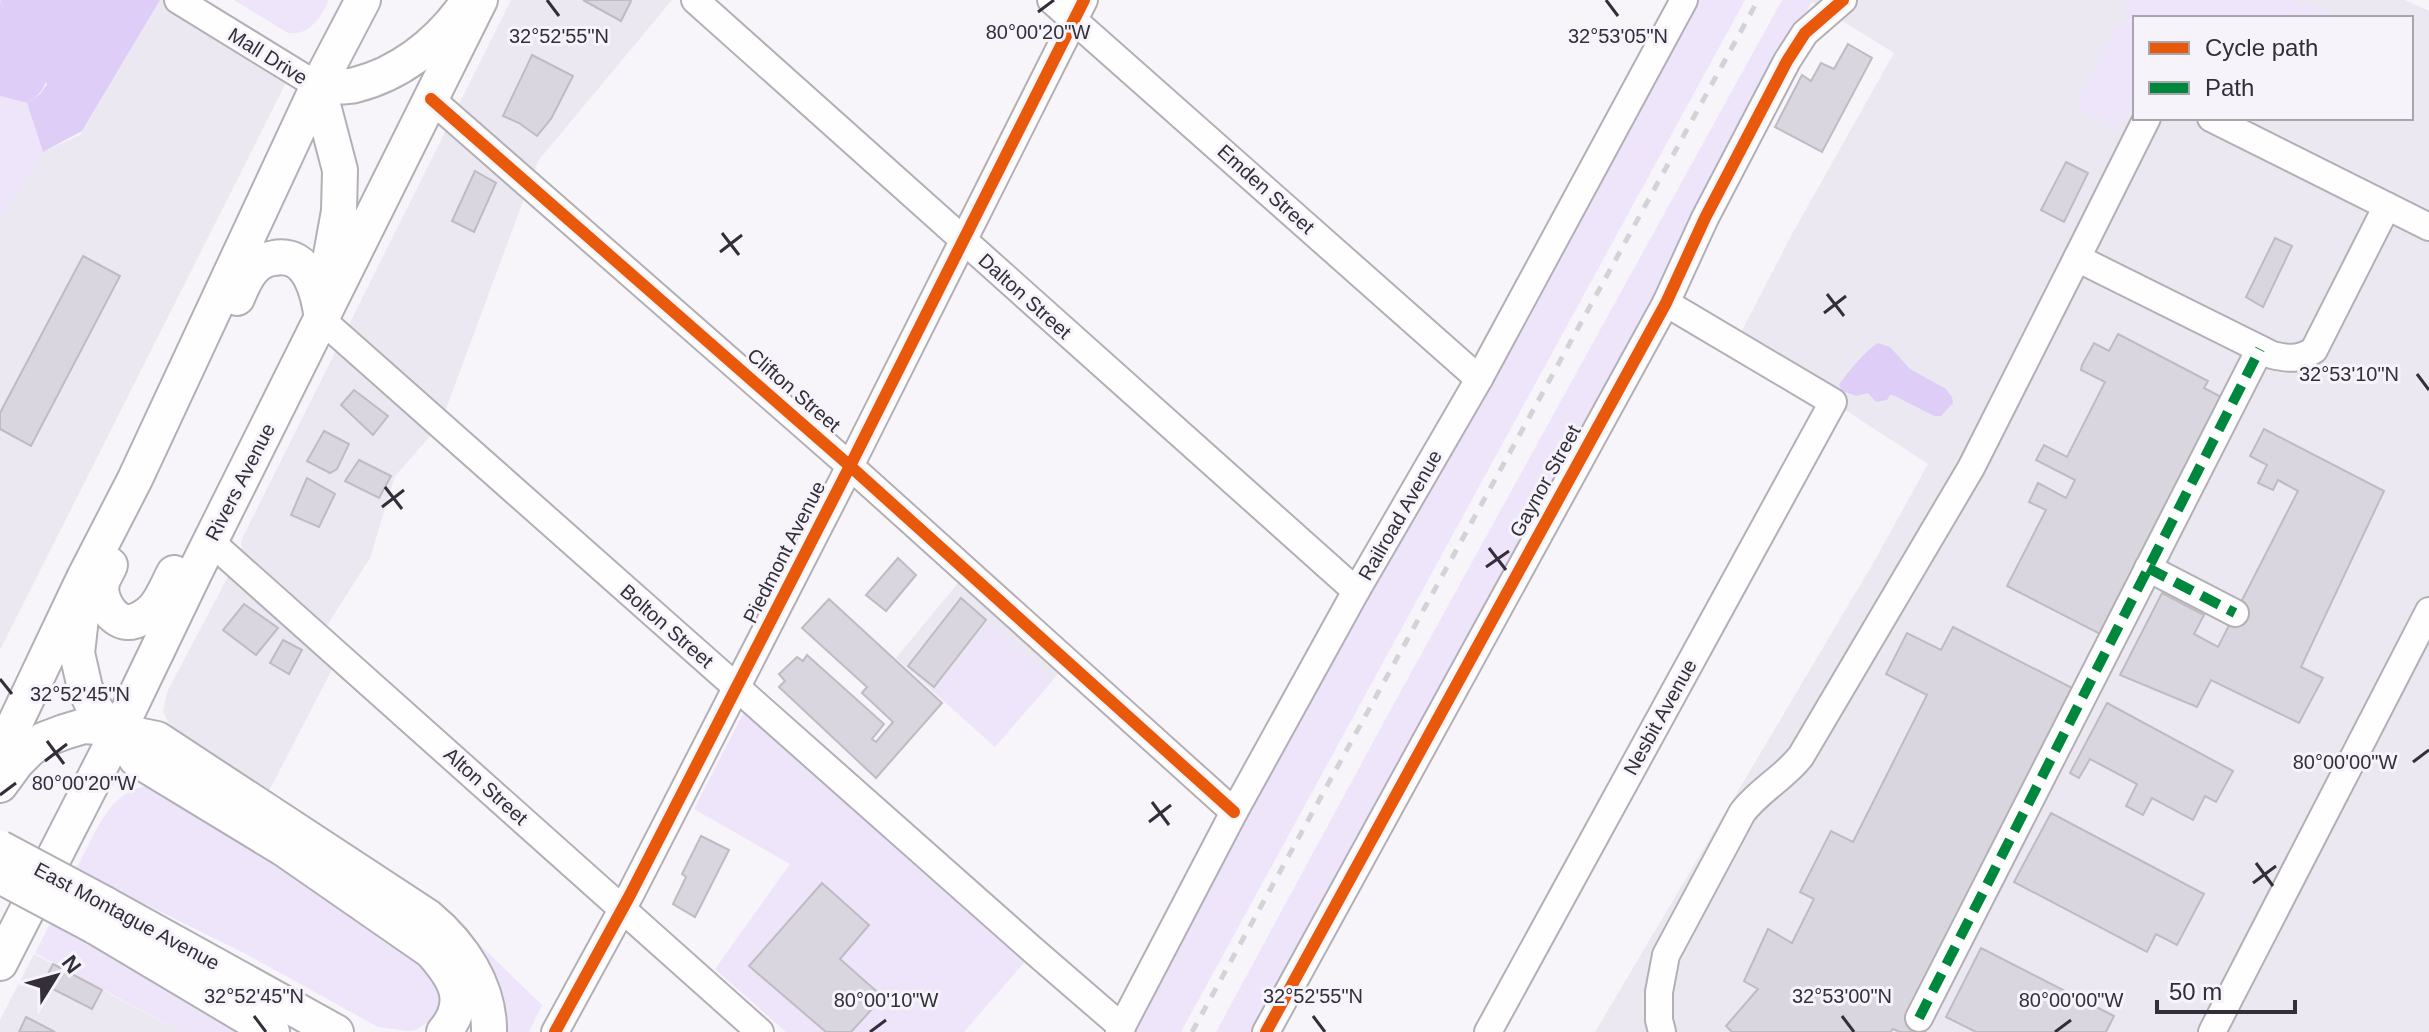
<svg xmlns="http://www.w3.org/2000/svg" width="2429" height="1032" font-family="Arial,sans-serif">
  <rect width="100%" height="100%" fill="#f7f5f9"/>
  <g fill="#ece8f2" fill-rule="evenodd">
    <path d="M160 0H179L292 71 0 650V218L43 152 80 135Z"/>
    <path d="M511 0H672L538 161 440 425 395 476 370 558 319 638 339 656 268 793 177 731 168 722 163 712 167 692 242 550 241 541Z"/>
    <path d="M1813 0H2405L2429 11V1032H1595L1875 560 1928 464 1833 402 1735 344 1792 234 1894 53 1812 2ZM2135 18H2411V118H2135Z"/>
    <path d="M968 571 1068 662 995 747 896 658Z"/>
    <path d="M34 954 182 1032H0V1020Z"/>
  </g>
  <g fill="#eee5fb">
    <path d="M234 0H329C321 17 310 36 288 33Z"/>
    <path d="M1694 0H1745L1181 1032H1128Z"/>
    <path d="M1782 0H1813L1634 337 1252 1032H1216L1391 709Z"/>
    <path d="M2130 0H2296L2298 6 2308 2 2338 18H2135C2135 48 2145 113 2114 128L2083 112 2078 101 2116 26 2128 24 2125 11Z"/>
    <path d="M0 96 27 103 43 152 0 218Z"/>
    <path d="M990 621 1053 680 995 747 934 692Z"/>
    <path d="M746 708 1034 951 964 1032H786L715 969 790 864 694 809Z"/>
    <path d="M153 785 182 798 411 951 441 990V1002L433 1019 416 1030 406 1031 378 1027 244 953 118 891 76 868C97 835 106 789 153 785Z"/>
    <path d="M55 914 251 1032H182L35 953Z"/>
    <path d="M476 941 542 1005 529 1032H503C503 997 496 970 476 941Z"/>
  </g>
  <path fill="#decdf6" d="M0 0H160L82 131 43 152 27 103 40 94 47 84 18 46Z"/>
  <g fill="#decef7">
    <path d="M0 1C16 32 13 55 48 71 46 88 41 94 27 103L0 96Z"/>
    <path d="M1878 343 1890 347 1910 369 1946 389 1952 397 1953 403 1941 416H1934L1895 396 1890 395 1887 400 1876 402 1868 393 1857 396 1842 391 1839 385C1846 374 1867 349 1878 343Z"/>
  </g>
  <g fill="#dad6df" stroke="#bebbc3" stroke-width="2">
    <path d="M583 0H630L631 1 621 21Z"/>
    <path d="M1848 44 1872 58 1822 152 1775 127 1802 75 1811 81 1821 63 1834 69Z"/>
    <path d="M532 55 573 76 551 119 537 136 519 123 503 116Z"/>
    <path d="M2066 162 2088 173 2064 222 2041 210Z"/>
    <path d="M475 171 496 183 474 232 452 221Z"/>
    <path d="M2275 238 2292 246 2263 307 2246 297Z"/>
    <path d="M83 256 120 276 31 446 0 429V413Z"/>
    <path d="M2118 334 2208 381 2204 388 2225 399 2104 636 2007 586 2046 510 2029 502 2038 483 2066 498 2075 480 2036 460 2044 445 2067 457 2105 382 2081 370 2082 365 2094 343 2109 351Z"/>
    <path d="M354 390 388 416 373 435 341 405Z"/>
    <path d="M2264 429 2384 491 2301 667 2323 678 2299 723 2211 680 2197 707 2120 675 2162 593 2204 615 2194 634 2218 647 2298 491 2278 480 2273 490 2258 483 2267 465 2250 456Z"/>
    <path d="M324 431 349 444 337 469 330 473 307 461Z"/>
    <path d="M359 460 391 476 379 498 345 481Z"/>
    <path d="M307 478 335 494 319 527 291 515Z"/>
    <path d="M898 558 916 575 886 611 866 595Z"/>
    <path d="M961 598 986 620 934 687 908 666Z"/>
    <path d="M829 599 942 703 876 778 779 687 785 681 779 674 797 657 803 661 807 655 884 724 872 739 876 742 893 722 862 693 867 687 802 628Z"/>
    <path d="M244 604 278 628 256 655 223 630Z"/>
    <path d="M1953 627 2074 689 1925 1032H1900L1893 1029 1890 1032H1732L1726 1026 1758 989 1744 981 1768 929 1792 943 1814 899 1800 892 1831 831 1853 842 1927 695 1886 674 1907 633 1941 650Z"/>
    <path d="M283 640 302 650 289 674 270 663Z"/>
    <path d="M2107 703 2233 771 2216 802 2205 796 2193 820 2152 798 2143 815 2126 806 2137 784 2090 759 2079 778 2070 773Z"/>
    <path d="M2051 813 2204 894 2177 945 2156 934 2147 952 2014 882Z"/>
    <path d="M701 836 729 850 695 917 673 904 686 877 682 874Z"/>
    <path d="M822 883 869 925 840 959 883 997 851 1032H826L749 966Z"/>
    <path d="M1981 948 2114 1016 2106 1032H1976L1946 1017Z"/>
    <path d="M53 964 102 990 92 1009 43 984Z"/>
    <path d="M26 1017 55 1032H19Z"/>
  </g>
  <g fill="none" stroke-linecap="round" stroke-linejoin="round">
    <g stroke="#b2afb6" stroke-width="30">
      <g id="minor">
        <path d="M178 0 318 86"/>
        <path d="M695 0 1356 591"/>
        <path d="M1051 0 1479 379"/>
        <path d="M431 99 850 466 1234 812"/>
        <path d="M2147 118 2077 258 2272 355C2289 359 2299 360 2314 350L2387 206"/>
        <path d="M2211 118 2429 227"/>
        <path d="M322 320 1034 951 1122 1027"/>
        <path d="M210 541 760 1032"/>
        <path d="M2148 568 2235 613"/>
        <path d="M1919 1018 2260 349"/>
        <path d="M555 1032 630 895 850 466 1084 0"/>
        <path d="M1119 1032 1234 812 1356 591 1479 379 1684 0"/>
        <path d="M1266 1032 1666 303 1705 218 1787 61 1805 33 1843 0"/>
        <path d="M1488 1032 1833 402 1666 303"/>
        <path d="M1662 1032 1659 1020V992L1666 955 1742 813C1758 791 1784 778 1801 756L1971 468 2077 258"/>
        <path d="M2212 1032 2429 611"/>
      </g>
    </g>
    <g stroke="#b2afb6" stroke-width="38">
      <g id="major">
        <path d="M318 86 340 170 339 211 325 288"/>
        <path d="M318 86C330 86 343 88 355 85 399 74 436 45 462 10"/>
        <path d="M237 298C241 289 245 278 252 270 257 264 266 259 274 258 310 251 319 295 322 320"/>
        <path d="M110 565C108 571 103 577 102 583 98 597 111 621 127 622 136 623 150 614 155 607 163 598 168 584 174 573"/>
        <path d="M83 600 77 653 85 688 93 706 102 718 119 730 136 759 284 849 431 951C455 978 470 1001 444 1032"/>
        <path d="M0 755 84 578 135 479 318 86 363 0"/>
        <path d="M0 785 17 762 30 749 43 740 64 732 84 726 98 727 157 739 428 917C462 945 490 987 489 1032"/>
        <path d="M105 904 336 1032"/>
        <path d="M94 926 272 1032"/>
        <path d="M0 963 119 730 194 574 480 0"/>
      </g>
    </g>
    <use href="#minor" stroke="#fefefe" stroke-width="26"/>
    <use href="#major" stroke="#fefefe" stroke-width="34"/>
    <path stroke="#d3d2d4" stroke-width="5" stroke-dasharray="10 10" stroke-linecap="butt" d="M1192 1032 1758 0"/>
    <g stroke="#b2afb6" stroke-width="38" stroke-linecap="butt">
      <g id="major-bridge">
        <path d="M0 848 105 904"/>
        <path d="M0 876 94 926"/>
      </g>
    </g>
    <use href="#major-bridge" stroke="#fefefe" stroke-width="34"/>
    <g stroke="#00873e" stroke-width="10" stroke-dasharray="20 10" stroke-linecap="butt">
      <path d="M2148 568 2235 613"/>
      <path d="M1919 1018 2260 349"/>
    </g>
    <g stroke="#f6f4fa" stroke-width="17">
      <g id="cycleway">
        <path d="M431 99 850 466 1234 812"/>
        <path d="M555 1032 630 895 850 466 1084 0"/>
        <path d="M1266 1032 1666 303 1705 218 1787 61 1805 33 1843 0"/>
      </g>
    </g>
    <use href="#cycleway" stroke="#e8590c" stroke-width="12"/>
  </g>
  <path fill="none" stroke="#332e3a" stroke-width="3" d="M547 0 559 16M1606 0 1618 16M1038 12 1054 0M722 233 739 255M720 252 742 235M1827 294 1844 316M1824 313 1846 296M2417 374 2429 390M385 487 402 509M382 507 404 490M1489 548 1506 570M1486 567 1509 551M0 679 12 694M47 741 64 764M45 761 67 744M2413 762 2429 750M0 795 16 783M1152 802 1169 825M1149 822 1171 805M2256 863 2273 886M2253 883 2276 866M254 1016 266 1032M1313 1016 1325 1032M1842 1016 1854 1032M870 1032 886 1020M2055 1032 2071 1020"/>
  <g text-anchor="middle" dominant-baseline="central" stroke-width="6" stroke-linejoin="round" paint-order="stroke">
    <g font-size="20" fill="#332e3a" stroke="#f6f4fa">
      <text transform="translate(268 56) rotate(32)">Mall Drive</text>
      <text transform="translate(1266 189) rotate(42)">Emden Street</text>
      <text transform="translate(1025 296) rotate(42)">Dalton Street</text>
      <text transform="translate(794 390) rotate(41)">Clifton Street</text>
      <text transform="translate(1545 481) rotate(-61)">Gaynor Street</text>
      <text transform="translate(240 482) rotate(-63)">Rivers Avenue</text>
      <text transform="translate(1400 515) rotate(-60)">Railroad Avenue</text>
      <text transform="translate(784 552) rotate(-63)">Piedmont Avenue</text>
      <text transform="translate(667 626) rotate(41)">Bolton Street</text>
      <text transform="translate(1660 717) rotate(-61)">Nesbit Avenue</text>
      <text transform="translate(486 786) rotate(42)">Alton Street</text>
      <text transform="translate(127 916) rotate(28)">East Montague Avenue</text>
    </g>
  </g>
  <g font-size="20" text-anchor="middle" fill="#332e3a" stroke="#f6f4fa" stroke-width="6" stroke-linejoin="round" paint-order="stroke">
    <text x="1038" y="39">80°00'20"W</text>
    <text x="559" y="43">32°52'55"N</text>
    <text x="1618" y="43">32°53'05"N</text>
    <text x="2349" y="381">32°53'10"N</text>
    <text x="80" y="701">32°52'45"N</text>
    <text x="2345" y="769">80°00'00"W</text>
    <text x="84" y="790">80°00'20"W</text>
    <text x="254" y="1003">32°52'45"N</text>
    <text x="1313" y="1003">32°52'55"N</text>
    <text x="1842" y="1003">32°53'00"N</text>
    <text x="886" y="1007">80°00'10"W</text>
    <text x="2071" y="1007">80°00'00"W</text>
  </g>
  <rect x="2133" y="16" width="280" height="104" fill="#f6f4fa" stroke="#a8a5ad" stroke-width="2"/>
  <rect x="2149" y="42" width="40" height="12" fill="#e8590c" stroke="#a8a5ad" stroke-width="2"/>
  <text x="2205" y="56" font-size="24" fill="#332e3a">Cycle path</text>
  <rect x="2149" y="82" width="40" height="12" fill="#00873e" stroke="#a8a5ad" stroke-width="2"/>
  <text x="2205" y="96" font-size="24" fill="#332e3a">Path</text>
  <g transform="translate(56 976) rotate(53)" stroke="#f6f4fa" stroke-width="6" paint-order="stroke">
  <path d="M0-6L14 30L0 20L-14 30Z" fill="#332e3a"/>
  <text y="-12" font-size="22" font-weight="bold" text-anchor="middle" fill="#332e3a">N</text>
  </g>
  <path d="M2157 1000v12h138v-12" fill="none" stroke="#332e3a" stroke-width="4"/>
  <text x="2169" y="1000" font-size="24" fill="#332e3a" stroke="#f6f4fa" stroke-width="6" paint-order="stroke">50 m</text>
</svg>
